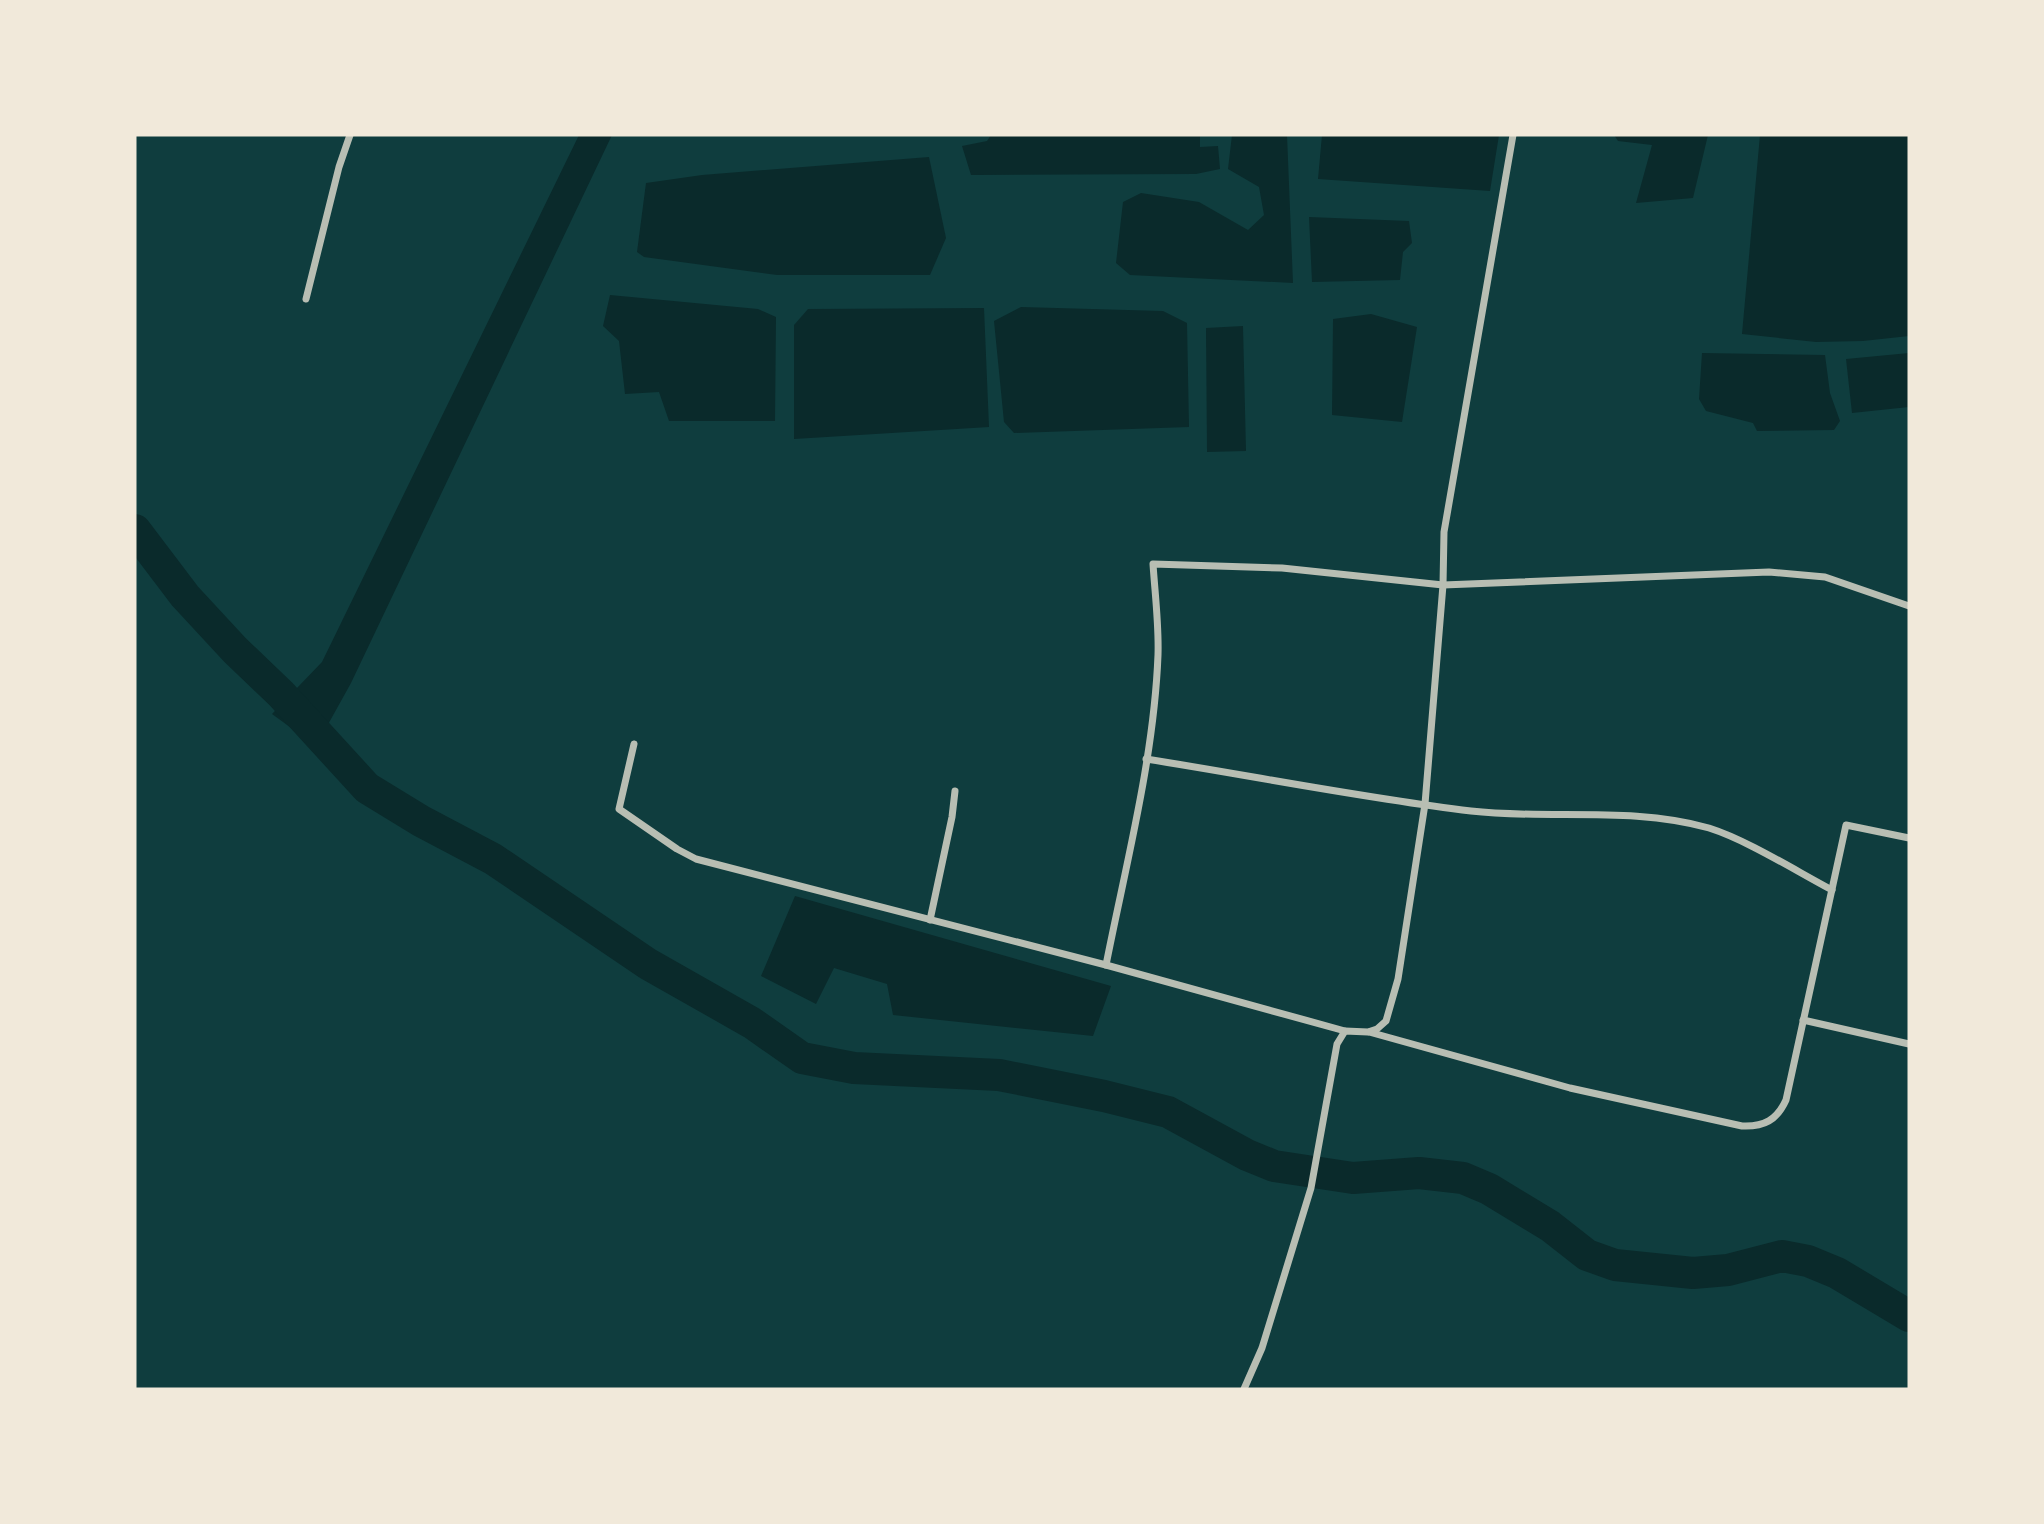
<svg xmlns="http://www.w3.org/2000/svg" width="2044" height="1524" font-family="Montserrat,sans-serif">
  <rect width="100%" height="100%" fill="#0f3d3e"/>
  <g fill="#0a2a2b">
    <path d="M579 135H612L351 683 316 746 272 714 322 662Z"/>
    <path d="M991 135H1200V147L1218 146 1220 169 1196 174 971 175 962 146 987 141Z"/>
    <path d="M1232 135H1287L1293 283 1130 275 1116 263 1123 202 1141 193 1199 202 1248 230 1264 215 1259 187 1228 169Z"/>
    <path d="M1322 135H1499L1490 191 1318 179Z"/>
    <path d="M1614 135H1708L1693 198 1636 203 1652 145 1618 141Z"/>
    <path d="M1760 135H1909V336L1863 341 1816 342 1742 334Z"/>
    <path d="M929 157 946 238 930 275H777L644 257 637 252 646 183 702 175Z"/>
    <path d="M1309 217 1409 221 1412 243 1403 252 1400 280 1312 282Z"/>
    <path d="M610 295 758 309 776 317 775 421H669L659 392 625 394 619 341 603 326Z"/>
    <path d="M1021 307 1163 311 1187 323 1189 427 1014 433 1004 422 994 321Z"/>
    <path d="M984 308 989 427 794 439V325L808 309Z"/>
    <path d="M1371 314 1417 327 1402 422 1332 415 1333 319Z"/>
    <path d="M1243 326 1246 451 1207 452 1206 328Z"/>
    <path d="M1702 353 1825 355 1830 393 1840 421 1834 430 1757 431 1753 423 1706 411 1699 399Z"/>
    <path d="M1909 353V407L1852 413 1846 359Z"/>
    <path d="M795 896 1111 986 1093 1036 893 1015 887 984 834 968 816 1004 761 976Z"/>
  </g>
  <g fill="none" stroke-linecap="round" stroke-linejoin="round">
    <path stroke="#0a2a2b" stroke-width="32" d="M135 530 185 596 235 650 281 694 367 788 421 821 493 859 648 964 752 1023 802 1058 854 1068 999 1075 1104 1096 1168 1112 1247 1155 1274 1166 1353 1178 1419 1173 1463 1178 1489 1189 1550 1226 1587 1255 1615 1265 1693 1273 1728 1270 1782 1256 1808 1261 1837 1273 1909 1316"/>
    <g stroke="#b8beb3" stroke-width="7">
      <path d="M306 299 339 167 350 135"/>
      <path d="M634 744 619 809 677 849 696 859 1106 965 1345 1031"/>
      <path d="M1146 759C1254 776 1363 798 1471 811 1550 820 1631 806 1709 828 1747 840 1796 871 1832 890"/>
      <path d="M930 920 952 817 955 791"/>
      <path d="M1106 965C1126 864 1154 758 1158 655 1159 625 1155 594 1153 564L1282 568 1443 585 1769 572 1825 577 1909 606"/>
      <path d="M1803 1020 1909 1044"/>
      <path d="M1369 1032 1570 1088 1742 1126C1764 1127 1777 1120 1786 1100L1846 825 1909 838"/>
      <path d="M1244 1389 1262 1348 1311 1188 1337 1044 1345 1031 1368 1032 1377 1029 1386 1021 1398 979 1425 804 1443 585 1444 532 1513 135"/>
    </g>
  </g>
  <rect width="2044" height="1524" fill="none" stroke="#f1e9da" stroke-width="273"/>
</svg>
